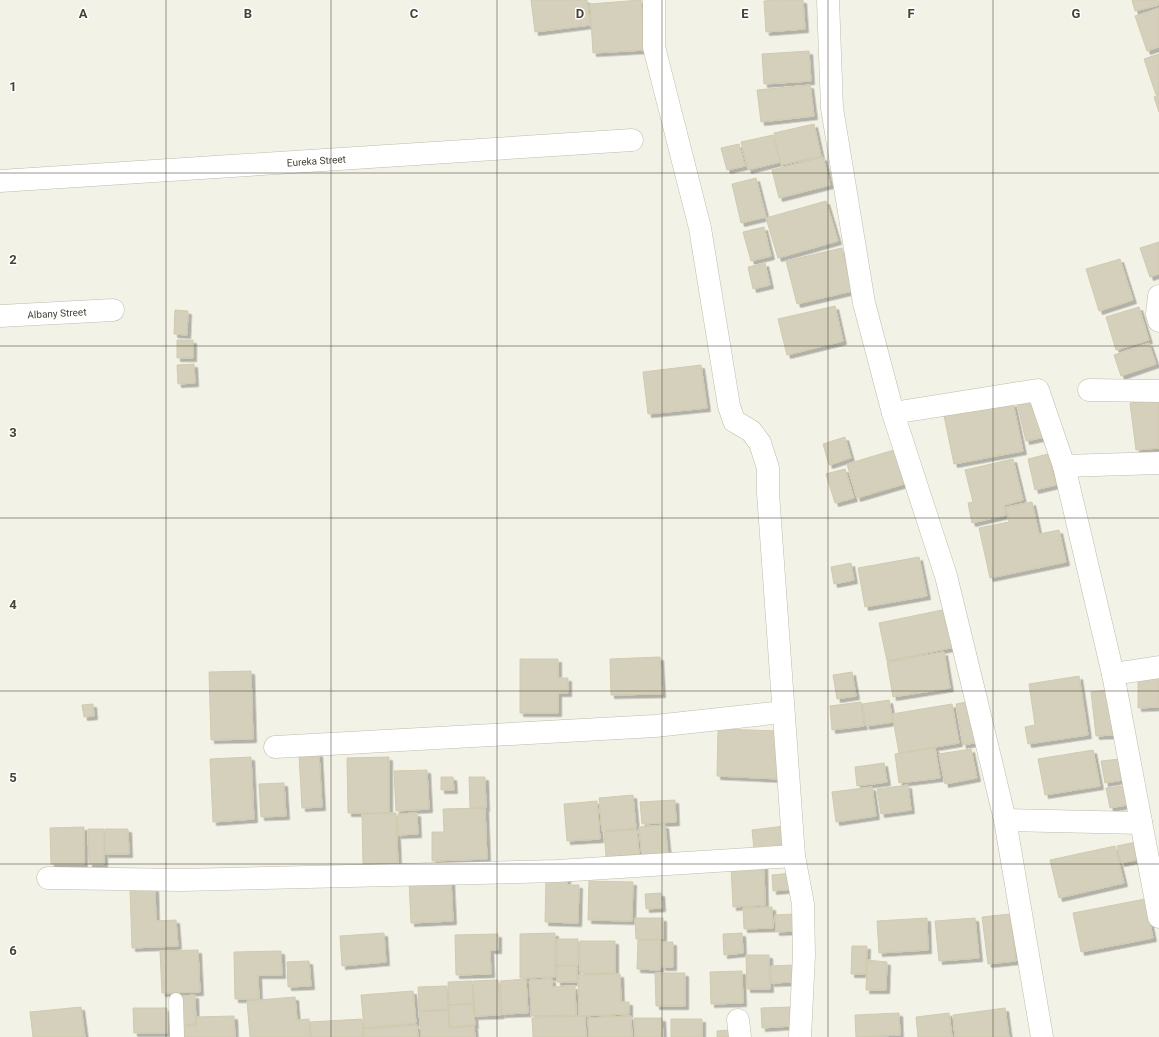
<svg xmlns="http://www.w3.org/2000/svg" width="1159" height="1037" viewBox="0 0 1159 1037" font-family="Roboto,sans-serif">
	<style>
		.building { fill: #d5d0bb; stroke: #d0caae; filter: url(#shadow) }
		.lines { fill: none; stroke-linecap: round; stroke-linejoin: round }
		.service-casing { stroke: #bfbca8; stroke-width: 15 }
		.minor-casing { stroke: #bfbca8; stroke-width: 23 }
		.tertiary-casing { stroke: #bfbca8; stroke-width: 23 }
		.service { stroke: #fff; stroke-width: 14 }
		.minor { stroke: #fff; stroke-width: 22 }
		.tertiary { stroke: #fff; stroke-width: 22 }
		.grid { fill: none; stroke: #464335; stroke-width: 1; stroke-opacity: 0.55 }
		.labels { text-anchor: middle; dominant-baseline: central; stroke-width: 3; stroke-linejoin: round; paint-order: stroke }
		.street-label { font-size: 10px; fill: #464335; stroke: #fff }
		.grid-label { font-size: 13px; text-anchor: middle; font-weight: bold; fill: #464335; stroke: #fff; stroke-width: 3; stroke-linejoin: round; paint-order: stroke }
	</style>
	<defs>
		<filter id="shadow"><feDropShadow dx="3.5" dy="3.5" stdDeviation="0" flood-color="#0004"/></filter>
	</defs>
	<rect width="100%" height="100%" fill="#f3f2e6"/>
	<path class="building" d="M 531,0 L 587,0 L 590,25 L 535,32 Z
		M 641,0 L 645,50 L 593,53 L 590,4 Z
		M 778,0 L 803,0 L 805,29 L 766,32 L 764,1 Z
		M 1132,0 L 1158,0 L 1159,5 L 1135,11 Z
		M 1159,8 L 1159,47 L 1147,51 L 1135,16 Z
		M 809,51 L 811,81 L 764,84 L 762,54 Z
		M 1159,54 L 1159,94 L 1156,95 L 1144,59 Z
		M 810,85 L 814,116 L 761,122 L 757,90 Z
		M 1159,95 L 1159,112 L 1154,97 Z
		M 814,124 L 821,156 L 781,165 L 774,133 Z
		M 773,135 L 780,162 L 748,170 L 741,142 Z
		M 739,144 L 745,166 L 727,170 L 721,148 Z
		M 823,157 L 830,185 L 779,198 L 772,170 Z
		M 756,178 L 766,217 L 741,223 L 732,184 Z
		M 826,201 L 838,241 L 778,258 L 766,218 Z
		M 764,227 L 771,256 L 751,261 L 743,232 Z
		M 1159,242 L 1159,274 L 1150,277 L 1140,248 Z
		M 842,248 L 852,291 L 797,304 L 786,261 Z
		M 1120,259 L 1133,300 L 1099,311 L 1086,269 Z
		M 765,263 L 770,285 L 753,289 L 748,267 Z
		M 835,306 L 843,341 L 787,355 L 778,319 Z
		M 1139,307 L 1149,340 L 1116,350 L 1106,317 Z
		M 175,310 L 188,311 L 187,335 L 174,334 Z
		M 177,340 L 193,340 L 193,358 L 177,358 Z
		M 1149,343 L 1156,364 L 1121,376 L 1114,355 Z
		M 194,364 L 195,383 L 178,384 L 177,365 Z
		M 701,365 L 707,408 L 648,414 L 643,372 Z
		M 1037,399 L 1045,437 L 1026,441 L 1017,403 Z
		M 1159,400 L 1159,448 L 1136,450 L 1130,403 Z
		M 1013,403 L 1023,451 L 954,464 L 944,416 Z
		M 845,437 L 851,458 L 829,465 L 823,444 Z
		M 894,450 L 904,484 L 857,498 L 847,464 Z
		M 1048,454 L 1056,485 L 1035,490 L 1028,459 Z
		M 1013,459 L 1023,500 L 1004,505 L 1006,515 L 972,523 L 968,503 L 973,502 L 965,470 Z
		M 845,469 L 854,498 L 835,503 L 826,474 Z
		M 1032,502 L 1039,534 L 1059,530 L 1066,562 L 990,578 L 979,528 L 1009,522 L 1006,507 Z
		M 919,557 L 927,596 L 865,607 L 858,568 Z
		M 851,563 L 854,580 L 834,584 L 831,567 Z
		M 947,609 L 955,647 L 887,661 L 879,623 Z
		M 944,652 L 950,688 L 893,697 L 887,662 Z
		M 660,657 L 662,694 L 611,695 L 610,659 Z
		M 520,659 L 558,659 L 558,678 L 568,678 L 568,693 L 558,693 L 558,713 L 520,713 Z
		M 251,671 L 253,739 L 211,740 L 209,672 Z
		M 852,672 L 856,696 L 837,699 L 833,675 Z
		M 1138,674 L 1159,674 L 1159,707 L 1138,708 Z
		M 1079,676 L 1088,735 L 1028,744 L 1025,727 L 1035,725 L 1029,684 Z
		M 1108,690 L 1113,735 L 1096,736 L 1091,692 Z
		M 889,700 L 893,722 L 866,726 L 862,704 Z
		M 972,701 L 980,742 L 963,745 L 956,704 Z
		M 861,702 L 864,726 L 832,730 L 830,706 Z
		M 93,704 L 94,716 L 84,717 L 82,705 Z
		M 952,704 L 959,743 L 899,753 L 892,714 Z
		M 718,729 L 780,731 L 779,779 L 717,776 Z
		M 935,748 L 940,778 L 899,783 L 895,754 Z
		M 971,749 L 977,778 L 945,784 L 939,754 Z
		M 1093,750 L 1100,786 L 1045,795 L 1038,759 Z
		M 319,753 L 322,807 L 302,808 L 299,755 Z
		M 251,757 L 254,819 L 213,822 L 210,759 Z
		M 389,757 L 389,813 L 348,813 L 347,758 Z
		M 1120,759 L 1123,780 L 1105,783 L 1101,761 Z
		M 884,763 L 887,782 L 857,786 L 855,767 Z
		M 427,770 L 429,809 L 396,811 L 394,771 Z
		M 441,777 L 453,777 L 454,790 L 441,790 Z
		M 469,777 L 485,777 L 486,808 L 470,808 Z
		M 284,783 L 286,816 L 261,817 L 259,784 Z
		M 908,785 L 911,810 L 881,814 L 877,789 Z
		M 1124,786 L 1127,805 L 1110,808 L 1106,788 Z
		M 872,787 L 876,816 L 836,822 L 832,792 Z
		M 633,795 L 636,828 L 602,831 L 599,798 Z
		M 675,800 L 676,822 L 642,824 L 640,802 Z
		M 597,801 L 600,839 L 567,841 L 564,804 Z
		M 485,808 L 487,859 L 432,861 L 432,832 L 444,832 L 443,809 Z
		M 396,813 L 398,863 L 363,864 L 362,814 Z
		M 417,813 L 418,834 L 398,835 L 398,814 Z
		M 665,825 L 668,855 L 642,857 L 639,827 Z
		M 785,826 L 787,846 L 754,849 L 752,830 Z
		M 84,827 L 84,864 L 51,864 L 50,828 Z
		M 88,829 L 104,829 L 104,864 L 89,864 Z
		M 105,829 L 128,829 L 129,854 L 105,854 Z
		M 637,830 L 639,854 L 606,857 L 604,832 Z
		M 1136,842 L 1140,859 L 1121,863 L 1117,846 Z
		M 1115,846 L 1124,883 L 1059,898 L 1050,860 Z
		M 764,865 L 765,905 L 733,907 L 731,866 Z
		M 793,873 L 794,889 L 773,891 L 772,875 Z
		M 546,877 L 567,878 L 567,885 L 579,885 L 578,923 L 545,922 Z
		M 451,880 L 453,921 L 411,923 L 409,881 Z
		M 589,881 L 633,882 L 632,921 L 588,920 Z
		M 155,888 L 156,921 L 176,920 L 178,946 L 132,948 L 130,889 Z
		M 661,893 L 662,908 L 646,909 L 645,894 Z
		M 1145,899 L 1153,938 L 1081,952 L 1073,913 Z
		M 772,907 L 773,928 L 744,929 L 743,908 Z
		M 795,914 L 796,931 L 776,932 L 775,915 Z
		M 1010,914 L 1016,961 L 988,964 L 982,917 Z
		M 635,918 L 663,918 L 663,939 L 636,939 Z
		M 927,918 L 928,950 L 879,953 L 877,921 Z
		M 975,918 L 979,958 L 939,961 L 935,921 Z
		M 384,933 L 386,962 L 342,966 L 340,936 Z
		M 555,933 L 555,977 L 520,978 L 520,934 Z
		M 742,933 L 743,953 L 724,955 L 723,934 Z
		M 498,934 L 498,950 L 490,950 L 491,974 L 456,975 L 455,935 Z
		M 557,939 L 578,939 L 578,965 L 557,965 Z
		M 638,940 L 660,940 L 660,970 L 637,969 Z
		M 580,941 L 615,941 L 615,973 L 580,973 Z
		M 661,942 L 673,942 L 673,967 L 662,967 Z
		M 852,946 L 867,946 L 866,974 L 851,974 Z
		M 198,950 L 200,992 L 162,993 L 160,951 Z
		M 281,951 L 282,975 L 258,975 L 259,999 L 235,999 L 234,952 Z
		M 746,955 L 769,955 L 770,989 L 747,989 Z
		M 867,960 L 887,962 L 886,990 L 866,990 Z
		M 309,961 L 311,986 L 288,987 L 287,962 Z
		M 794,965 L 795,982 L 771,983 L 771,966 Z
		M 557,966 L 577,966 L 577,982 L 557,982 Z
		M 742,971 L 743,1003 L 711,1004 L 710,972 Z
		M 655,973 L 685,973 L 685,1006 L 656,1006 Z
		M 620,974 L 621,1002 L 629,1002 L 629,1014 L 579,1016 L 578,975 Z
		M 526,979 L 528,1013 L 502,1014 L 500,981 Z
		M 552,979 L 552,987 L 575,986 L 576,1015 L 531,1016 L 530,980 Z
		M 498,980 L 501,1015 L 475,1016 L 473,981 Z
		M 472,981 L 473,1003 L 449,1005 L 448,982 Z
		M 447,986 L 448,1009 L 419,1011 L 418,987 Z
		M 413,991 L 416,1023 L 364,1028 L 361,995 Z
		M 195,995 L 196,1024 L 183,1025 L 182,996 Z
		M 295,997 L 297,1020 L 309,1019 L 310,1037 L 250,1037 L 247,1001 Z
		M 473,1004 L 475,1025 L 450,1027 L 449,1005 Z
		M 81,1007 L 85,1037 L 33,1037 L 30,1012 Z
		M 790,1007 L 791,1026 L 762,1028 L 761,1008 Z
		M 133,1008 L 167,1008 L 167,1033 L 134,1033 Z
		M 1005,1008 L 1009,1037 L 955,1037 L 953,1015 Z
		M 448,1010 L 449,1028 L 474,1026 L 475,1037 L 421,1037 L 419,1012 Z
		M 899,1013 L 900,1035 L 856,1037 L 855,1015 Z
		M 949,1013 L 952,1037 L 918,1037 L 916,1017 Z
		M 234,1016 L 235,1037 L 183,1037 L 183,1026 L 197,1026 L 196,1017 Z
		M 585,1016 L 586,1037 L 533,1037 L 532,1018 Z
		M 631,1016 L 632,1037 L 589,1037 L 588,1018 Z
		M 634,1018 L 662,1018 L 663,1037 L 635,1037 Z
		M 362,1019 L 363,1037 L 311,1037 L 310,1022 Z
		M 671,1019 L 702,1019 L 702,1037 L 671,1037 Z
		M 417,1025 L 418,1037 L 364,1037 L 364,1029 Z
		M 731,1030 L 731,1037 L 717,1037 L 717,1031 Z"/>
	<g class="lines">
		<defs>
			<path id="service" d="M 176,1000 L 177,1037"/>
			<g id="minor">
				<path d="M 654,0 L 654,47 L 700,228 L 729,406 L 734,421 L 751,431 L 760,443 L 768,468 L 768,493 L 794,856 L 803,904 L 804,955 L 800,1037"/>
				<path id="s1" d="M 0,181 L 632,140"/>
				<path d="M 1159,296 L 1157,314 L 1159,321"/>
				<path id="s2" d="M 0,316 L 113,310"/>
				<path d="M 1089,390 L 1159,391"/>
				<path d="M 893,413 L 1038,390 L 1064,466 L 1113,674 L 1159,917"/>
				<path d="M 1064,466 L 1159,463"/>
				<path d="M 1113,674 L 1159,667"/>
				<path d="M 275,747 L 655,726 L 783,712"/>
				<path d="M 1005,820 L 1141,823"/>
				<path d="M 48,878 L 183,880 L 557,871 L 794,856"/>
				<path d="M 738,1020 L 740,1037"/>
			</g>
			<path id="tertiary" d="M 828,0 L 832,108 L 864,303 L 893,413 L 946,576 L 975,695 L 1005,820 L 1042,1037"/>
		</defs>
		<use href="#service" class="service-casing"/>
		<use href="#minor" class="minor-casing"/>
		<use href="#tertiary" class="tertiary-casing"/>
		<use href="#service" class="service"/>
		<use href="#minor" class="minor"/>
		<use href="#tertiary" class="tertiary"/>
	</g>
	<path class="grid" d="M 166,0 L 166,1037M 331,0 L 331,1037M 497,0 L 497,1037M 662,0 L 662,1037M 828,0 L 828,1037M 993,0 L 993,1037M 0,173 L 1159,173M 0,346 L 1159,346M 0,518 L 1159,518M 0,691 L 1159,691M 0,864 L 1159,864"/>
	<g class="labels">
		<g class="street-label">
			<text stroke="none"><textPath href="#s1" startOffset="317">Eureka Street</textPath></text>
			<text stroke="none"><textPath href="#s2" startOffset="57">Albany Street</textPath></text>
		</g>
	</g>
	<g class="grid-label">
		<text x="83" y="18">A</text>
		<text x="248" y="18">B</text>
		<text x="414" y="18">C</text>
		<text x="580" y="18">D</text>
		<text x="745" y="18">E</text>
		<text x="911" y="18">F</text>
		<text x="1076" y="18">G</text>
		<text x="13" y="91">1</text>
		<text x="13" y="264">2</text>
		<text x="13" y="437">3</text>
		<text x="13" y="609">4</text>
		<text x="13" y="782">5</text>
		<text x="13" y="955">6</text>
	</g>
</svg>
